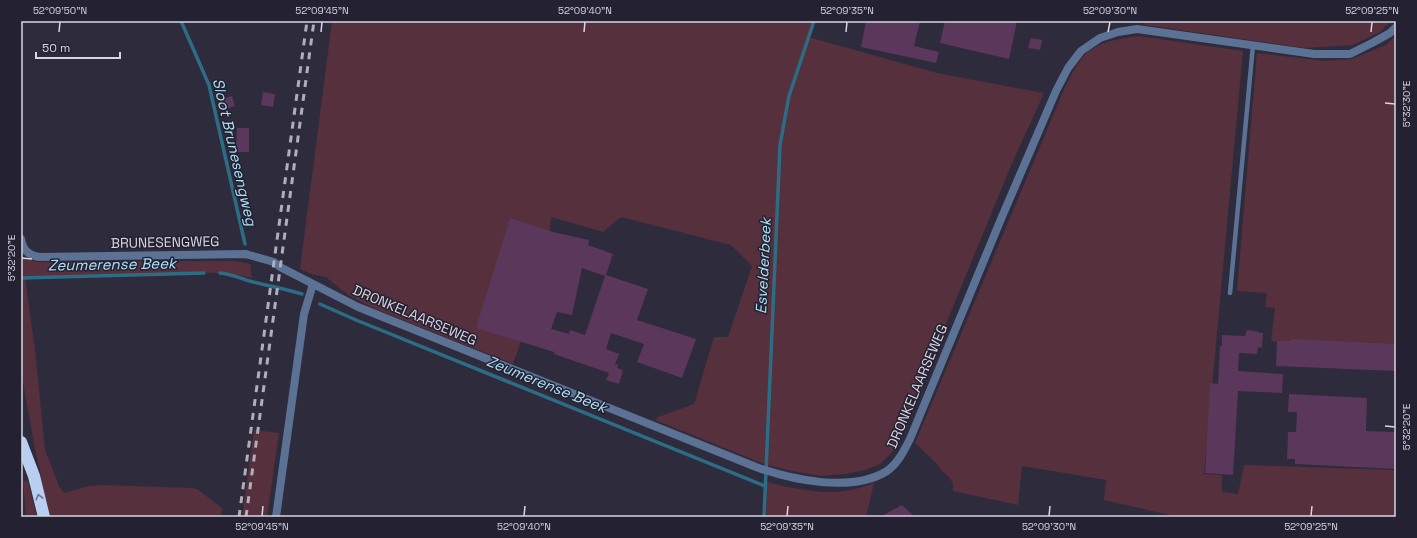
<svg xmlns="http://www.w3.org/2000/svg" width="1417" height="538" viewBox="0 0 1417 538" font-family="'Space Grotesk',sans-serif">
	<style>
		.green { fill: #56303c }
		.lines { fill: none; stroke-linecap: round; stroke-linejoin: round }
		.stream { stroke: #2c6d85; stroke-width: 3.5 }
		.building { fill: #5b375b; fill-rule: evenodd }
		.service { stroke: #5b7295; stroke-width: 4.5 }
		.minor { stroke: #5b7295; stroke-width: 8 }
		.motorway { stroke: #b9cff1; stroke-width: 12 }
		.rail { stroke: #b0aeba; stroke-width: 3; stroke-dasharray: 7 7; stroke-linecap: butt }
		.oneway { stroke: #6e7892 }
		.ticks { fill: none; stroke: #d8d6e1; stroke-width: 1.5 }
		.labels { text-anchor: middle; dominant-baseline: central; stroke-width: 3; stroke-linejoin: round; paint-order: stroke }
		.street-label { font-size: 14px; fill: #d8d6e1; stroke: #242132 }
		.water-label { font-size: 15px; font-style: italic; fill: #abe1f7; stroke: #242132 }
		.neatline { fill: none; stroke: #d8d6e1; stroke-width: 1.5 }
		.ticks-label { font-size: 10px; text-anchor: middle; fill: #d8d6e1 }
	</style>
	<rect width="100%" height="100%" fill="#2e2b3c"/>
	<path class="green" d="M 332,21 L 813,21 L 808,37 L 937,73 L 1044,93 L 1010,168 L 907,419 L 892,452 L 880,464 L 865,470 L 846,474 L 821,476 L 791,471 L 764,464 L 655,420 L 658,417 L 694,404 L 714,337 L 728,337 L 752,266 L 731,245 L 621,217 L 603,232 L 551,217 L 547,265 L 513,364 L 373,308 L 348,295 L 326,277 L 311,274 L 300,269 Z
		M 1144,21 L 1391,21 L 1380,32 L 1353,45 L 1305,48 L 1145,25 Z
		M 1396,35 L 1396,348 L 1271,341 L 1275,308 L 1265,307 L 1267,293 L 1237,291 L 1257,53 L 1325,61 L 1351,59 L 1386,45 Z
		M 1139,36 L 1243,51 L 1204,474 L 1222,475 L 1222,492 L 1238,494 L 1244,465 L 1396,470 L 1396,517 L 1178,517 L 1104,500 L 1106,480 L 1022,466 L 1018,505 L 953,491 L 953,484 L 949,477 L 941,470 L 937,464 L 915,443 L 1066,85 C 1071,77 1075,66 1082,58 C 1096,41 1119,39 1139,36 Z
		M 21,252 L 23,257 L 37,262 L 235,261 L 250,264 L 252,278 L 233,274 L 198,272 L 25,277 L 35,350 L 45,450 L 59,486 L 64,493 L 89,486 L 102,485 L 191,488 L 197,489 L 222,508 L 221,517 L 51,517 L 50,516 L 43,496 L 40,471 L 35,450 L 23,382 L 21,367 Z
		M 254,430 L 279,433 L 267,517 L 242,517 Z
		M 23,481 L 28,481 L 37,517 L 26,517 Z
		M 767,482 C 795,489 827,496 856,489 C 862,487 868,485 874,483 L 866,517 L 766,517 Z"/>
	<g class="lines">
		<path class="stream" d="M 181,21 L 209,85 L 245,244
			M 220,273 C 232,274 242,279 253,282 C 270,286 286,289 302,294
			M 21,278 L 204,273
			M 320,304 L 356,320 L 765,486
			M 764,517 L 780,145 L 789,96 L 814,21"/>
	</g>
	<path class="building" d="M 866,21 L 920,21 L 914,46 L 939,52 L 936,63 L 861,47 Z
		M 945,21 L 1017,21 L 1009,59 L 940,43 Z
		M 1031,38 L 1042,40 L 1040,50 L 1028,48 Z
		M 263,92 L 275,94 L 273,107 L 261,105 Z
		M 232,96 L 235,106 L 222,110 L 219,100 Z
		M 237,128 L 249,128 L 249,152 L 236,152 Z
		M 510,218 L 553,232 L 589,240 L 588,245 L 613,254 L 606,275 L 648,289 L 637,320 L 696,339 L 682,378 L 637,362 L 644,344 L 611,333 L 606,349 L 619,354 L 615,364 L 618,365 L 617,368 L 623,370 L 619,384 L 606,380 L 609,373 L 554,354 L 554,352 L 476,328 ZM 582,268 L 605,276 L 585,335 L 570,330 L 569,334 L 551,329 L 557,312 L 572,315 Z
		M 1247,330 L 1260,332 L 1260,333 L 1263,333 L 1262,348 L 1258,347 L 1257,354 L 1239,353 L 1238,371 L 1283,374 L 1282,393 L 1238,391 L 1233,475 L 1205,473 L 1210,383 L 1218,384 L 1220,346 L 1222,346 L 1222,335 L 1245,336 Z
		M 1291,339 L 1396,344 L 1396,371 L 1276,366 L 1277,341 L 1291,341 Z
		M 1289,394 L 1367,398 L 1366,431 L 1396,432 L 1396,469 L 1295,464 L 1295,459 L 1287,459 L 1288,432 L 1296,432 L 1297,412 L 1288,412 Z
		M 902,505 L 915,517 L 880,517 Z"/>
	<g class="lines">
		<path class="service" d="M 1230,293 L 1253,45"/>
		<path class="minor" d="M 21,239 C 23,250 28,255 39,257 L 246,254 L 249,255 L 274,262 L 280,267 L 358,307 L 756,467 C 792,480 852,493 887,471 C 898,463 904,451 910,439 L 1001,219 L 1056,91 L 1068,68 L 1081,51 L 1100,38 L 1118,32 L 1137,29 L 1314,54 L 1350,54 L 1372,43 L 1390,33 L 1396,27
			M 276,517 L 304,314 L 313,284"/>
		<path class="motorway" d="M 21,442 L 34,476 L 44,517"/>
		<path class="rail" d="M 239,517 L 307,21
			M 246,517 L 314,21"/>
	</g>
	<defs><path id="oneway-chevron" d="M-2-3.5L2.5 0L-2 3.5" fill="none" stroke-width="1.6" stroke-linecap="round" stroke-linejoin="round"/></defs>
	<use class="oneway" href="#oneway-chevron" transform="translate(39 497) rotate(-104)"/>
	<path class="ticks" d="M 59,32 L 60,22M 321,32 L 322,22M 584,32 L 585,22M 846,32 L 847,22M 1108,32 L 1110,22M 1371,32 L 1372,22M 1385,103 L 1395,104M 22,258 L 32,259M 1385,426 L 1395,427M 262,516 L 263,506M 524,516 L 525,506M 787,516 L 788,506M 1049,516 L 1050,506M 1311,516 L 1312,506"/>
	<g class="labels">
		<g class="street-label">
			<text transform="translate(165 242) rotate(-1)">BRUNESENGWEG</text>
			<text transform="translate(415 315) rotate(23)">DRONKELAARSEWEG</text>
			<text transform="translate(917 386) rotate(-67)">DRONKELAARSEWEG</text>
		</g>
		<g class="water-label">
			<text transform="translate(235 152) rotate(77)">Sloot Brunesengweg</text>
			<text transform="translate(112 264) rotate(-1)">Zeumerense Beek</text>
			<text transform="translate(763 266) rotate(-87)">Esvelderbeek</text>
			<text transform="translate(547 384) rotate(22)">Zeumerense Beek</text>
		</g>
	</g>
	<rect width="1417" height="538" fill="none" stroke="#242132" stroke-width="44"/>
	<path d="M36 52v6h84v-6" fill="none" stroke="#d8d6e1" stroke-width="2"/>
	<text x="42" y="52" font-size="12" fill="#d8d6e1" stroke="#242132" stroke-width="3" paint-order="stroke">50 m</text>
	<rect x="22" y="22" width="1373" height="494" class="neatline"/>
	<g class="ticks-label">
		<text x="60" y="14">52°09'50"N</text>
		<text x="322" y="14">52°09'45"N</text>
		<text x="585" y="14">52°09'40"N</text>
		<text x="847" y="14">52°09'35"N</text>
		<text x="1110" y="14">52°09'30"N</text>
		<text x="1372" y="14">52°09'25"N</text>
		<text transform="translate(1406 104) rotate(-90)" y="4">5°32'30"E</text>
		<text transform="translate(11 258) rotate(-90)" y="4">5°32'20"E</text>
		<text transform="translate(1406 427) rotate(-90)" y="4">5°32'20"E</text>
		<text x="262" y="530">52°09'45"N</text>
		<text x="524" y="530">52°09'40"N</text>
		<text x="787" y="530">52°09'35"N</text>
		<text x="1049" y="530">52°09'30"N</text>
		<text x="1311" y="530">52°09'25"N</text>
	</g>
</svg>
